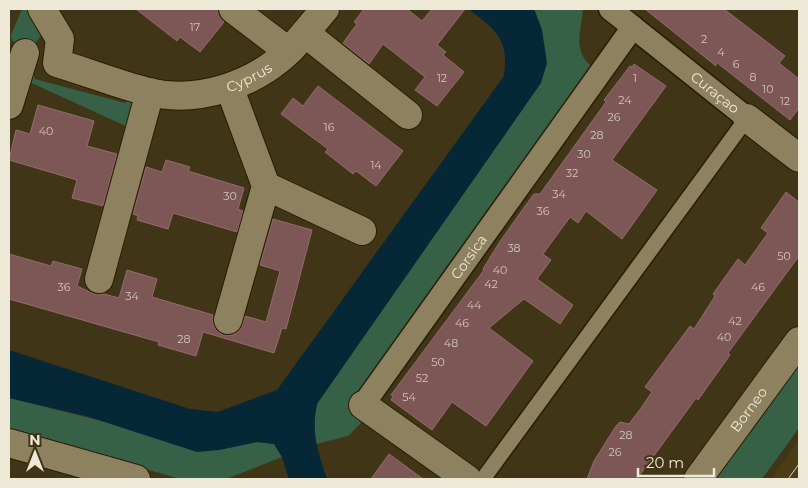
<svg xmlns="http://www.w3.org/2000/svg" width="808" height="488" viewBox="0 0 808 488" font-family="Montserrat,sans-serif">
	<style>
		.built { fill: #4a3c15 }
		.green { fill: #376146 }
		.water { fill: #062736 }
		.building { fill: #7c5756; stroke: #936c6b }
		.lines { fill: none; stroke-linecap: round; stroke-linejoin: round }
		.service-casing { stroke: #271d00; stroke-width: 18 }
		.pedestrian-casing { stroke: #271d00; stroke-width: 25 }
		.minor-casing { stroke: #271d00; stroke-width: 30 }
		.service { stroke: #8d8160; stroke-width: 15 }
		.pedestrian { stroke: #8d8160; stroke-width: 22 }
		.minor { stroke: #8d8160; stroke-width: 28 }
		.tram { stroke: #dcd5c2; stroke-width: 1 }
		.labels { text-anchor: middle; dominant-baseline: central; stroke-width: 4; stroke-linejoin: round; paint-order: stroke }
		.number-label { font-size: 11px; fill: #d2c4b6 }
		.street-label { font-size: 14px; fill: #eee8d6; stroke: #413517 }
	</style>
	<rect width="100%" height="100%" fill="#413517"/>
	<path class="built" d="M 799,439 L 799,479 L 771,479 Z"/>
	<path class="green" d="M 22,9 L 30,9 L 43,28 L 41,36 L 32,47 L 12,41 L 11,35 Z
		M 534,9 L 583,9 C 581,31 572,53 593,67 L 354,411 L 361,423 L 348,436 L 316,444 L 313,426 L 317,404 L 542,30 Z
		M 33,71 L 35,79 L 125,103 L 128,99 L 133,98 L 130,128 L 25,80 Z
		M 799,358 L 799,428 L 762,479 L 711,479 Z
		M 9,398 L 219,450 L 257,442 L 274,444 L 282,457 L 226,479 L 181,479 L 9,431 Z"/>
	<path class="water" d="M 468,9 L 534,9 L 542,30 L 547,63 L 541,83 L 317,404 C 311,434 318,451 327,479 L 289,479 L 282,457 L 274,444 L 257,442 L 219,450 L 197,452 L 86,416 L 9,398 L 9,350 L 190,409 L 218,412 L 277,390 L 504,76 C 509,38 496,30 468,9 Z"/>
	<path class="building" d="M 136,9 L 216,9 L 224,22 L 200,52 L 180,37 L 177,41 Z
		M 364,9 L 407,9 L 422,21 L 432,9 L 465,9 L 437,45 L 446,52 L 443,55 L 464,72 L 437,106 L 415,90 L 425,77 L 383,44 L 369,64 L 343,43 L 357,24 L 354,22 Z
		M 645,9 L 724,9 L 785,56 L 779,63 L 799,79 L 799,108 L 790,120 L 716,62 L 716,66 Z
		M 634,64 L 666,86 L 612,160 L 657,190 L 622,239 L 586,211 L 578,223 L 570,217 L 543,254 L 551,260 L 537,279 L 573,305 L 560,324 L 524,299 L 489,328 L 533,361 L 486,426 L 452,402 L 432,430 L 391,400 L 393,396 L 391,395 L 484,270 L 483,269 L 499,243 L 523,209 L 534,194 L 540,194 L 606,102 L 604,100 L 630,66 L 632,67 Z
		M 318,86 L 403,151 L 376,186 L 356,171 L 353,174 L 325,152 L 328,149 L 281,114 L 293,98 L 303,106 Z
		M 38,105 L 94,121 L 87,146 L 117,154 L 103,206 L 72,198 L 77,180 L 9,160 L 16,130 L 30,134 Z
		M 166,160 L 190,167 L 188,171 L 244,188 L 238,209 L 243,211 L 237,232 L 173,213 L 168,229 L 137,220 L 138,216 L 133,214 L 146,167 L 162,172 Z
		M 786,192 L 799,202 L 799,256 L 728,353 L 730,355 L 698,400 L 696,398 L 637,479 L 587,479 L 594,461 L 616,426 L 620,422 L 629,424 L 641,408 L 652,392 L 645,387 L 690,326 L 694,329 L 715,296 L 713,294 L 738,259 L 745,265 L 768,233 L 761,228 Z
		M 273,219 L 312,230 L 286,329 L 282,328 L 274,353 L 203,332 L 196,356 L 158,345 L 159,342 L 9,299 L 9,254 L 51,266 L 53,261 L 82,269 L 77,286 L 94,294 L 104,294 L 119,298 L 127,270 L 157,279 L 152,297 L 213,315 L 213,323 L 216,330 L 223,335 L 232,335 L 239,331 L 245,316 L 266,322 L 280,271 L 260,265 Z
		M 389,454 L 423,479 L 371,479 Z"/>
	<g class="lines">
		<defs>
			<path id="service" d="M 483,479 L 747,118"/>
			<g id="pedestrian">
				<path id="s1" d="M 633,27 L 747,118"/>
				<path id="s2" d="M 363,405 L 633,27 L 610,9"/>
			</g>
			<g id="minor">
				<path id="s3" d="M 42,9 L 60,39 L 57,63 C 87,72 117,84 148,92 C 198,104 254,85 290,50 C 302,37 313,23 325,9"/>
				<path d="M 233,9 L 288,51"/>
				<path d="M 305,33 L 408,115"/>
				<path d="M 9,105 L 25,53"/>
				<path d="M 747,118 L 799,158"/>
				<path d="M 266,186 L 362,231"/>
				<path d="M 99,279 L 150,92"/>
				<path d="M 228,320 L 266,186 L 230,89"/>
				<path d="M 363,405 L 467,479"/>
				<path d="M 9,443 L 136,479"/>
				<path id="s4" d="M 698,479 L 799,341"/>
			</g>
		</defs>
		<use href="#service" class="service-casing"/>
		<use href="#pedestrian" class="pedestrian-casing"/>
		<use href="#minor" class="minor-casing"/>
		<use href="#service" class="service"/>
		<use href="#pedestrian" class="pedestrian"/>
		<use href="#minor" class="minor"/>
		<path class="tram" d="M 788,479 L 799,464"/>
	</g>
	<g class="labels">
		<g class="number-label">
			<text x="195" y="27">17</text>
			<text x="704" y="39">2</text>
			<text x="721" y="52">4</text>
			<text x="736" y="64">6</text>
			<text x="753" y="77">8</text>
			<text x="442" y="78">12</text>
			<text x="635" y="78">1</text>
			<text x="768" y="89">10</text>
			<text x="625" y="100">24</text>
			<text x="785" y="101">12</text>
			<text x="614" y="117">26</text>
			<text x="329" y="127">16</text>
			<text x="46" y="131">40</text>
			<text x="597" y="135">28</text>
			<text x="584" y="154">30</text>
			<text x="376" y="165">14</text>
			<text x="572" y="173">32</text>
			<text x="559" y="194">34</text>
			<text x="230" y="196">30</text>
			<text x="543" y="211">36</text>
			<text x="514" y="248">38</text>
			<text x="784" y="256">50</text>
			<text x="500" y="270">40</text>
			<text x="491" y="284">42</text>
			<text x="64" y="287">36</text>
			<text x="758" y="287">46</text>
			<text x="132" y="296">34</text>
			<text x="474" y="305">44</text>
			<text x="735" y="321">42</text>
			<text x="462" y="323">46</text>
			<text x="724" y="337">40</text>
			<text x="184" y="339">28</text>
			<text x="451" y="343">48</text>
			<text x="438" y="362">50</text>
			<text x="422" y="378">52</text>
			<text x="409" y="397">54</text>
			<text x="626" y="435">28</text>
			<text x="615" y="452">26</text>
		</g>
		<g class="street-label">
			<text stroke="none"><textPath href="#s3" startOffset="259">Cyprus</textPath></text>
			<text stroke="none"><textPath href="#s1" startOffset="105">Curaçao</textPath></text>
			<text stroke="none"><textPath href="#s2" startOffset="182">Corsica</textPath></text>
			<text stroke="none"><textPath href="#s4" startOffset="86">Borneo</textPath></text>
		</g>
	</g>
	<rect width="808" height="488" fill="none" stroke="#eee8d6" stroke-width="20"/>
	<g transform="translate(35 453)" stroke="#413517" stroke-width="4" paint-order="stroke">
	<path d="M0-4L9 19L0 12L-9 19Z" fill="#eee8d6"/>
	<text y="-8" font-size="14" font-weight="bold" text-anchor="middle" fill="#eee8d6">N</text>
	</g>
	<path d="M638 468v8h76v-8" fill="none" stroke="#eee8d6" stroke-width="2.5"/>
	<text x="646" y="468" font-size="15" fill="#eee8d6" stroke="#413517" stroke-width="4" paint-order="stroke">20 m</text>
</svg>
